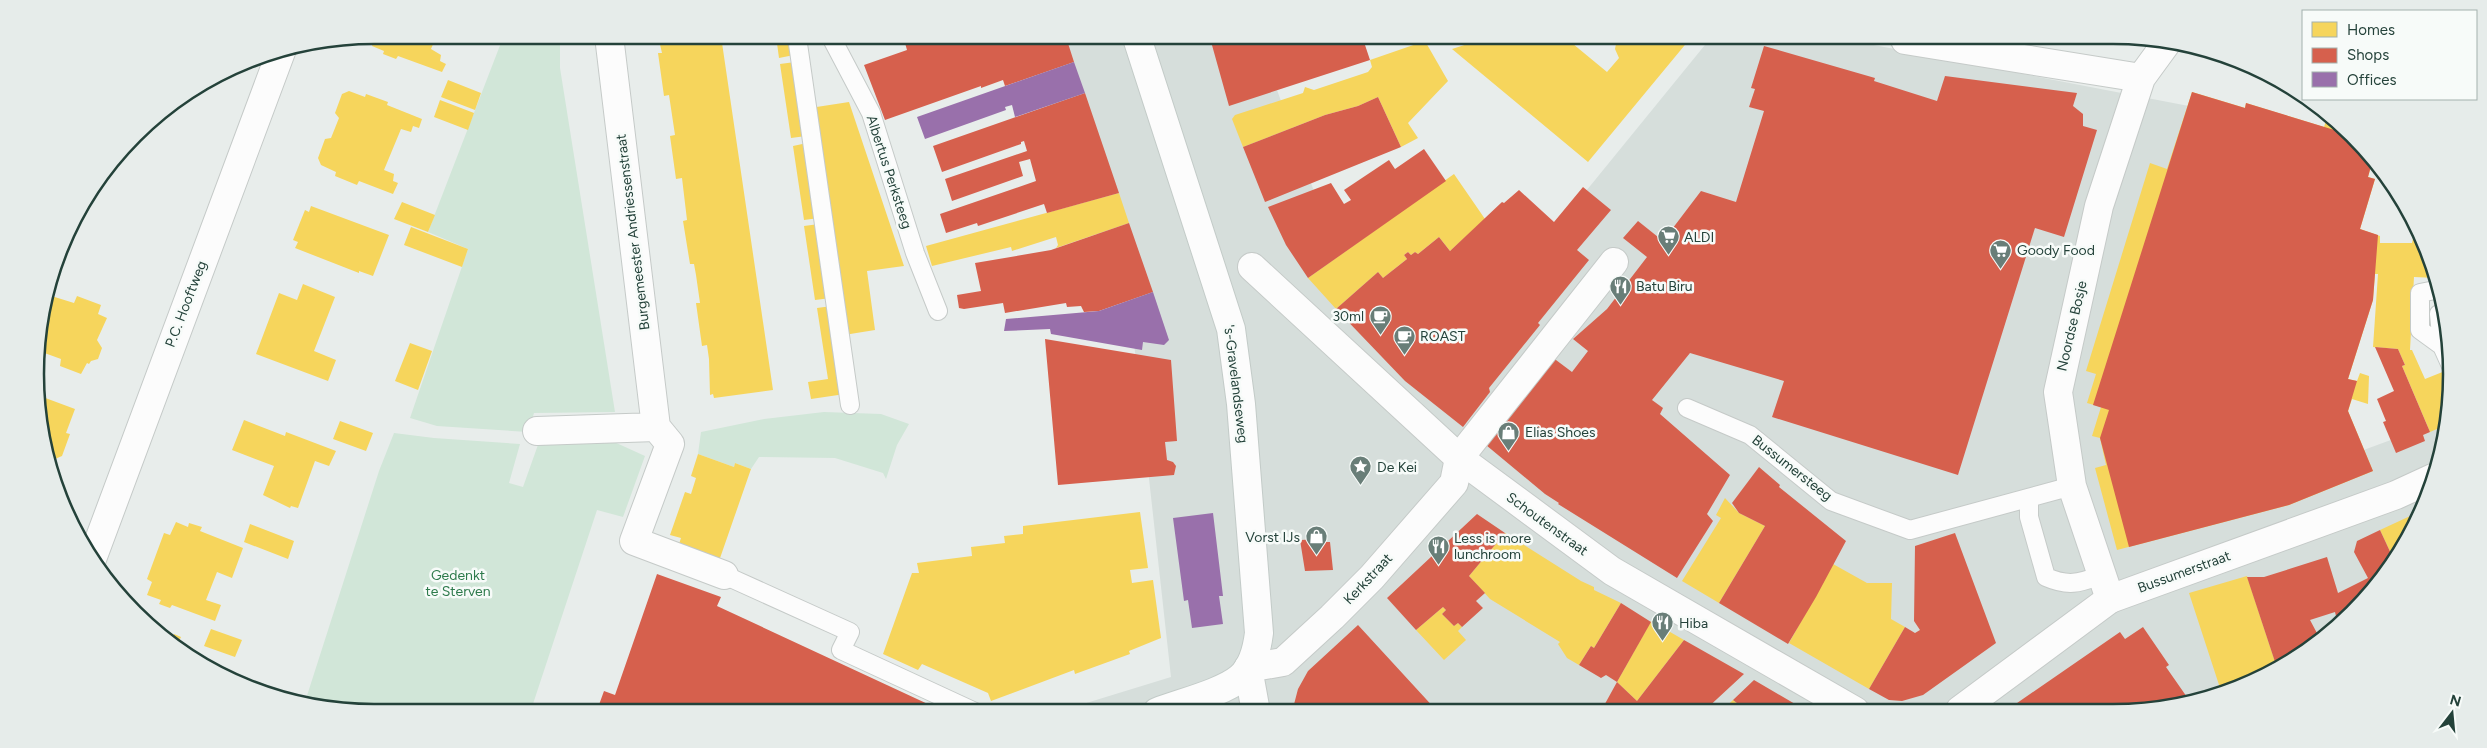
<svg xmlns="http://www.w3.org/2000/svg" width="2487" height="748" viewBox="0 0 2487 748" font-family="Figtree,sans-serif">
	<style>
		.built { fill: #d6dedb }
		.green { fill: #d1e6d8 }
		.homes { fill: #f6d55c }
		.shops { fill: #d6604d }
		.offices { fill: #9970ab }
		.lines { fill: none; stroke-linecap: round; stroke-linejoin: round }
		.service-casing { stroke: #c5cac8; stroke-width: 20 }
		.pedestrian-casing { stroke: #c5cac8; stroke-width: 30 }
		.minor-casing { stroke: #c5cac8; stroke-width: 30 }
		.secondary-casing { stroke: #c3cbc8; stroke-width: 30 }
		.service { stroke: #fcfcfc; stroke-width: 18 }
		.pedestrian { stroke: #fcfcfc; stroke-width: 28 }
		.minor { stroke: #fcfcfc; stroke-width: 28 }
		.secondary { stroke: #fcfcfc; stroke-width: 28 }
		.labels { text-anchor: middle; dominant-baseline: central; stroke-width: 5; stroke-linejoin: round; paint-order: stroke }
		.street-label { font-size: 14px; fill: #24423a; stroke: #f7fbf9 }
		.poi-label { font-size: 14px; fill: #24423a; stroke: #f7fbf9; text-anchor: start }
		.park-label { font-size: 14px; fill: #2d7a4b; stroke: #f7fbf9 }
		.rim { fill: none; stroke: #24423a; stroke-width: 2.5 }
	</style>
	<rect width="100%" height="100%" fill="#e8edeb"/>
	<path class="built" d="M 1021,37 L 1258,38 L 1319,205 L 1468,336 L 1709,40 L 1848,40 L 2225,113 L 2137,533 L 2448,419 L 2446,440 L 2417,524 L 2353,614 L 2263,678 L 2157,710 L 1057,712 L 1171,677 L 1132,325 Z"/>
	<path class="green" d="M 504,35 L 560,36 L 560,68 L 615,412 L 534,413 L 528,432 L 437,426 L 410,418 L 468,249 L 428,232 Z
		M 824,412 L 881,414 L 909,424 L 897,445 L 886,479 L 883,473 L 835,458 L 759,457 L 751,469 L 735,463 L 734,467 L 698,454 L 701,432 L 764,419 Z
		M 394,433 L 434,438 L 520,444 L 509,483 L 523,487 L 539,442 L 612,441 L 645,456 L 623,517 L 597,510 L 530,713 L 374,713 L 304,705 L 379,471 Z"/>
	<path class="homes" d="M 376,35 L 437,35 L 431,49 L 441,55 L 440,61 L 446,64 L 442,72 L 398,56 L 396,59 L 383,54 L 384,51 L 372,46 Z
		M 658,36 L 721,36 L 773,390 L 714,398 L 713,394 L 710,395 L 709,359 L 707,345 L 702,346 L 696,303 L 700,303 L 696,275 L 694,264 L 690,264 L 683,221 L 687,220 L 682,178 L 676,179 L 670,136 L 675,135 L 669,95 L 664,96 L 658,53 L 662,53 Z
		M 776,36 L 791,36 L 794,55 L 779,58 Z
		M 841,37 L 870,37 L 848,45 Z
		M 1483,39 L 1567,39 L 1607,72 L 1619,58 L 1615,49 L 1617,39 L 1689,40 L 1588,162 L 1452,49 Z
		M 1425,41 L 1448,81 L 1408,123 L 1418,138 L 1401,147 L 1378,97 L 1358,106 L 1325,115 L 1243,147 L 1232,119 L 1235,115 L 1303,93 L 1305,87 L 1314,90 L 1368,72 L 1372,67 L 1370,60 Z
		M 795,62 L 806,136 L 791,138 L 780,64 Z
		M 448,80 L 481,93 L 475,110 L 441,97 Z
		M 349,91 L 365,97 L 366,94 L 388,102 L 387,105 L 422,119 L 419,128 L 413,126 L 411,132 L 401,129 L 384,170 L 394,174 L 393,181 L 398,183 L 393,194 L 359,181 L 357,185 L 335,176 L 336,172 L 321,165 L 318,158 L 325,139 L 331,138 L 339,118 L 335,113 L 342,94 Z
		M 2192,92 L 2245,108 L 2246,103 L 2324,127 L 2328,114 L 2341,125 L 2339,132 L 2355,137 L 2373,159 L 2368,177 L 2375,179 L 2360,229 L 2380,236 L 2380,243 L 2412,243 L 2416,225 L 2426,244 L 2436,278 L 2414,277 L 2410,350 L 2412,350 L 2425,379 L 2445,371 L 2451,386 L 2446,432 L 2439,435 L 2437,429 L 2430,432 L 2402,366 L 2405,365 L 2398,349 L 2373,347 L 2378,274 L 2375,274 L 2373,300 L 2348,379 L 2357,381 L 2360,373 L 2369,376 L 2368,404 L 2352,399 L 2348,411 L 2373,471 L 2289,505 L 2117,550 L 2095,468 L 2106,465 L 2100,438 L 2092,436 L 2101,407 L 2087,403 L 2096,374 L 2086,371 L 2150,163 L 2167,169 Z
		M 440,100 L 474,113 L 468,130 L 434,117 Z
		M 849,102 L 904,266 L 867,271 L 875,330 L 844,335 L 810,108 Z
		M 807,143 L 819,218 L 804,220 L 793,146 Z
		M 1454,174 L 1485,219 L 1450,251 L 1439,237 L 1418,254 L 1415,252 L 1411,255 L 1408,252 L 1404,255 L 1407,259 L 1383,278 L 1378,272 L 1336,309 L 1308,278 Z
		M 1119,193 L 1129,223 L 1056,248 L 1058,245 L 1056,237 L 1012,251 L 1011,247 L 932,266 L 926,246 Z
		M 402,202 L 435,215 L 428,232 L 394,219 Z
		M 311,206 L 389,235 L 373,276 L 359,271 L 359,273 L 295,248 L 298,242 L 293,240 L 305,210 L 309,212 Z
		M 819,224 L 831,298 L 815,300 L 804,226 Z
		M 411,227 L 468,249 L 462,267 L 404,245 Z
		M 303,284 L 335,297 L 314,351 L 336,360 L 328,381 L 256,354 L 279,293 L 297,300 Z
		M 45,294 L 74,303 L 77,296 L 101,305 L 98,314 L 107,318 L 97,340 L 102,348 L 98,359 L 91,361 L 89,364 L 87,363 L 81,374 L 60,366 L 61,359 L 39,351 L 47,329 L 40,327 Z
		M 832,306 L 845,394 L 811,399 L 808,382 L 828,379 L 817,308 Z
		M 410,343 L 432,351 L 418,390 L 395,381 Z
		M 40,396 L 75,409 L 66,433 L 70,434 L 62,456 L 55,459 L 52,457 L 48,467 Z
		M 244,420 L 285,436 L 286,432 L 336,451 L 329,466 L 315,461 L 298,508 L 291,506 L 290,508 L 263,495 L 274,466 L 232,450 Z
		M 340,421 L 373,433 L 366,451 L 333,439 Z
		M 698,454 L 734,467 L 735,463 L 751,469 L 719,561 L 678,547 L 681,538 L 670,535 L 685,492 L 691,494 L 696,478 L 691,476 Z
		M 1725,498 L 1739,513 L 1765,526 L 1719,603 L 1682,581 L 1721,518 L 1716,515 Z
		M 2421,511 L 2417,524 L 2393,558 L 2380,530 Z
		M 1140,512 L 1148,568 L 1130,570 L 1132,583 L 1153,580 L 1161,638 L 1129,651 L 1130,654 L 1075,674 L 1074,670 L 991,701 L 988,693 L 922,664 L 918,670 L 883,654 L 912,573 L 919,573 L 917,563 L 972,556 L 971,547 L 1005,543 L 1004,536 L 1023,534 L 1023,526 Z
		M 176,522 L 188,527 L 189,523 L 202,527 L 200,531 L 243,548 L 232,578 L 217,572 L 206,600 L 221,605 L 215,621 L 172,605 L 170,608 L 159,604 L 161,600 L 147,595 L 152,582 L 147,579 L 164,533 L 170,535 Z
		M 250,524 L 294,541 L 288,559 L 244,542 Z
		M 1505,533 L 1581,581 L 1594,587 L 1594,590 L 1621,603 L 1594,648 L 1591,646 L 1579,665 L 1567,658 L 1558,644 L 1560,642 L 1490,599 L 1469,576 Z
		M 1833,564 L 1867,583 L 1892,583 L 1891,619 L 1905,627 L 1869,689 L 1789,643 Z
		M 2247,576 L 2277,668 L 2263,678 L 2221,691 L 2189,593 Z
		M 1443,607 L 1446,610 L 1442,614 L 1454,626 L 1458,623 L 1462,627 L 1458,631 L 1466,640 L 1444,660 L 1416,630 Z
		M 1651,621 L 1684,640 L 1637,701 L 1617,682 Z
		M 211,629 L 242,640 L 235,657 L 204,646 Z
		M 174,634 L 181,637 L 176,647 L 170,643 Z
		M 1733,700 L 1747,711 L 1721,711 Z"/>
	<path class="shops" d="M 922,37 L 1066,37 L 1074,62 L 1005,86 L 1003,80 L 981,88 L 981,86 L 885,120 L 864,65 L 907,50 L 905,43 Z
		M 1210,38 L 1363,39 L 1370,60 L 1229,106 Z
		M 1764,46 L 1875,78 L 1874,81 L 1937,101 L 1945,76 L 2077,93 L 2073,106 L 2083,114 L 2083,126 L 2097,130 L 2064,237 L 2035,228 L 2034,231 L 1958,475 L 1772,417 L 1784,381 L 1690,353 L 1652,400 L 1663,408 L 1660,414 L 1730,475 L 1707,514 L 1713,521 L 1677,578 L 1558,504 L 1559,503 L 1545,494 L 1486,445 L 1552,357 L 1572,372 L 1588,351 L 1573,339 L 1607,309 L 1647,257 L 1623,238 L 1638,221 L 1663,241 L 1701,191 L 1736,202 L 1764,111 L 1749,107 L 1755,89 L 1751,88 Z
		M 2192,92 L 2245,108 L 2246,103 L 2354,136 L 2373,159 L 2368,177 L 2375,179 L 2360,229 L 2378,235 L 2373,300 L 2348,379 L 2357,381 L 2348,411 L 2373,471 L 2289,505 L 2129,547 L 2100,438 L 2109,410 L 2093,405 Z
		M 1085,93 L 1119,193 L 1047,213 L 1044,204 L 978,226 L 977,223 L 946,233 L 940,214 L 1036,181 L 1030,159 L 1019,162 L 1023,176 L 952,201 L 945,179 L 1027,151 L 1024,141 L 1021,142 L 1021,144 L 942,172 L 933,146 Z
		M 1378,97 L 1401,147 L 1265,202 L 1243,147 L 1325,115 L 1358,106 Z
		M 1424,149 L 1446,181 L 1308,278 L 1286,245 L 1268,207 L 1331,183 L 1344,204 L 1351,200 L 1344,190 L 1389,160 L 1395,169 Z
		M 1583,187 L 1611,210 L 1577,250 L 1589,260 L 1538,323 L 1540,325 L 1489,388 L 1490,392 L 1463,427 L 1405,381 L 1336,309 L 1378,272 L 1383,278 L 1407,259 L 1404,255 L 1408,252 L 1411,255 L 1415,252 L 1418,254 L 1439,237 L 1450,251 L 1502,202 L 1504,203 L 1519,190 L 1554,222 Z
		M 1129,223 L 1153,292 L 1099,311 L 1084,312 L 1081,306 L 1067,307 L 1066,303 L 1005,313 L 1003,303 L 964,309 L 959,308 L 957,295 L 981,291 L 975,263 L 1051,250 Z
		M 1045,339 L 1171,360 L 1177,441 L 1165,442 L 1167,460 L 1173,462 L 1176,466 L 1174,475 L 1058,485 Z
		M 2375,347 L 2398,349 L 2405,365 L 2402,366 L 2430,432 L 2423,435 L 2425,441 L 2396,453 L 2383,422 L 2386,421 L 2377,399 L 2394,391 Z
		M 1759,467 L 1780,485 L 1779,487 L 1846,541 L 1816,597 L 1788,644 L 1719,603 L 1765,526 L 1739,513 L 1732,503 Z
		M 1477,514 L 1505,533 L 1469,576 L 1485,593 L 1476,601 L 1483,608 L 1462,627 L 1458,623 L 1454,626 L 1442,614 L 1446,610 L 1443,607 L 1416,630 L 1387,598 Z
		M 2380,530 L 2393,558 L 2353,614 L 2333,628 L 2332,623 L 2337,620 L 2335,612 L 2310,620 L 2318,635 L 2325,634 L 2277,668 L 2247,577 L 2264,577 L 2327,557 L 2338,593 L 2368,578 L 2354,552 L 2357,541 Z
		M 1955,533 L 1996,643 L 1923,695 L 1902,701 L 1889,700 L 1869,689 L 1905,627 L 1915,633 L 1920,630 L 1914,621 L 1915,546 Z
		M 1322,539 L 1322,542 L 1330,542 L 1333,570 L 1305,571 L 1300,540 Z
		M 657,574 L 721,597 L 717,606 L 945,712 L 596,713 L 604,691 L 615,695 Z
		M 1621,603 L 1651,622 L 1617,682 L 1606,675 L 1601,678 L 1579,665 L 1591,646 L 1594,648 Z
		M 1358,625 L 1437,711 L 1292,712 L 1298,689 L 1308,671 Z
		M 2143,627 L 2169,665 L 2166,667 L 2189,700 L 2157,710 L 2007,710 L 2120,632 L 2125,639 Z
		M 1684,640 L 1744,674 L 1704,711 L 1601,711 L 1617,682 L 1637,701 Z
		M 1754,680 L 1807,711 L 1747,711 L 1733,700 Z"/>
	<path class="offices" d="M 1074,62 L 1085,93 L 1015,117 L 1012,105 L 1005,107 L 1006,110 L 925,139 L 917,117 Z
		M 1153,292 L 1169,340 L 1164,345 L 1143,342 L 1142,350 L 1051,334 L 1050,329 L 1004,331 L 1006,319 L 1099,311 Z
		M 1213,513 L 1223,596 L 1219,596 L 1223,624 L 1192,628 L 1188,600 L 1184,601 L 1173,518 Z"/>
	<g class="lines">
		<defs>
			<path id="service" d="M 797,37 L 850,405
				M 831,37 L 871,113 L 915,253 L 938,311
				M 2440,289 L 2420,293 L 2420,330 L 2442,346
				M 2446,311 L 2439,314 L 2442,346 L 2451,366
				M 1687,408 L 1750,435 L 1831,501 L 1910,530 L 2072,486
				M 2029,498 L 2029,517 L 2046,577 C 2069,587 2079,583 2102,575
				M 724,575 L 850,632 L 841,650 L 975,712"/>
			<path id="pedestrian" d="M 1614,262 L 1459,458 L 1612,571 L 1855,711
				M 1252,267 L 1459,458 L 1454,483 L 1372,577 L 1332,617 L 1283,662 L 1248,668 L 1256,712
				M 1960,710 L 2110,599"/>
			<path id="minor" d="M 1905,40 L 2141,78
				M 2168,41 L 2141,78 L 2099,206 L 2058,392 L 2072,486 L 2110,599 L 2396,495 L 2433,478
				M 656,427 L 670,444 L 634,541 L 724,575
				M 537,431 L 656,427 L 609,36
				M 92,559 L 282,49"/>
			<path id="secondary" d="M 1137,38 L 1231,329 L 1241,404 L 1259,633 C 1257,649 1253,667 1240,678 C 1222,693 1180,703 1157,712"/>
		</defs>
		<use href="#service" class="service-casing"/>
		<use href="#pedestrian" class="pedestrian-casing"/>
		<use href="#minor" class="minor-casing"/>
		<use href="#secondary" class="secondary-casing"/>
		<use href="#service" class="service"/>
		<use href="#pedestrian" class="pedestrian"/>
		<use href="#minor" class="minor"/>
		<use href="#secondary" class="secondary"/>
	</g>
	<defs>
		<symbol id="supermarket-pin" viewBox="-11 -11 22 30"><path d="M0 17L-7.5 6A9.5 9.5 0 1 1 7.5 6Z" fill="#697e78" stroke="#f7fbf9"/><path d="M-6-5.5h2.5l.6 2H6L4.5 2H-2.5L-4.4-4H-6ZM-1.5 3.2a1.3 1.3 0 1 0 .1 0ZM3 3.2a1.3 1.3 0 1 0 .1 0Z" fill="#fff"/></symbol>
		<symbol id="restaurant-pin" viewBox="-11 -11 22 30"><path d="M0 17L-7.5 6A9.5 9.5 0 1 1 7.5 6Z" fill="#697e78" stroke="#f7fbf9"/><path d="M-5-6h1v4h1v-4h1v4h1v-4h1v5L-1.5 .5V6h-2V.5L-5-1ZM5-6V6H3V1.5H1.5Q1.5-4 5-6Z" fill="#fff"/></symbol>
		<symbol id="cafe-pin" viewBox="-11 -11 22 30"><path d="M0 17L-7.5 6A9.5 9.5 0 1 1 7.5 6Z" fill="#697e78" stroke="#f7fbf9"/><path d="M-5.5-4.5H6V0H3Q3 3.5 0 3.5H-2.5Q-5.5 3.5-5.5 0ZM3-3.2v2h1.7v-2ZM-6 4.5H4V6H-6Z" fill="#fff"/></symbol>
		<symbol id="shop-pin" viewBox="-11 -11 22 30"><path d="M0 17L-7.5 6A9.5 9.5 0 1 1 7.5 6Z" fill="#697e78" stroke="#f7fbf9"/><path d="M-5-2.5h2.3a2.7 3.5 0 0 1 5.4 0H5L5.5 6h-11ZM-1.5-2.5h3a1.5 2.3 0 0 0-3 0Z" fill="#fff"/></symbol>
		<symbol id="sight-pin" viewBox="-11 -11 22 30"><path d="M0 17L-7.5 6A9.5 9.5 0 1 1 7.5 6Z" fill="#697e78" stroke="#f7fbf9"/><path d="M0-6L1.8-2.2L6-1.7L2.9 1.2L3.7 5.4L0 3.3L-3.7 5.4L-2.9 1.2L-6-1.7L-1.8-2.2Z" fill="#fff"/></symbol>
	</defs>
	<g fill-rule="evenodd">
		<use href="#supermarket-pin" x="1656" y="224" width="25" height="34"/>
		<use href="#supermarket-pin" x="1988" y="238" width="25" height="34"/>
		<use href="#restaurant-pin" x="1608" y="274" width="25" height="34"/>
		<use href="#cafe-pin" x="1368" y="304" width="25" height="34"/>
		<use href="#cafe-pin" x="1392" y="324" width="25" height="34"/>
		<use href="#shop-pin" x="1496" y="420" width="25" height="34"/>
		<use href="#sight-pin" x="1348" y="454" width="25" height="34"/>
		<use href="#shop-pin" x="1304" y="524" width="25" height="34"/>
		<use href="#restaurant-pin" x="1426" y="534" width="25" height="34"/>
		<use href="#restaurant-pin" x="1650" y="610" width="25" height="34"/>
	</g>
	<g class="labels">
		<g class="street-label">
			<text transform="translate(889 172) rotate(72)">Albertus Perksteeg</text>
			<text transform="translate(633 232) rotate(-97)">Burgemeester Andriessenstraat</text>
			<text transform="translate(186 304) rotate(-69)">P.C. Hooftweg</text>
			<text transform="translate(2072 326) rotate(-77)">Noordse Bosje</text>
			<text transform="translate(1236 384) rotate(83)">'s-Gravelandseweg</text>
			<text transform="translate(1792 468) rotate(38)">Bussumersteeg</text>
			<text transform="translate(1547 524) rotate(36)">Schoutenstraat</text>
			<text transform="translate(2184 572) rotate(-20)">Bussumerstraat</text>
			<text transform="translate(1368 579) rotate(-47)">Kerkstraat</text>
		</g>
		<g class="poi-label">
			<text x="1684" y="237">ALDI</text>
			<text x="2017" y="250">Goody Food</text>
			<text x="1636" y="286">Batu Biru</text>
			<text x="1364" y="316" text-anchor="end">30ml</text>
			<text x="1420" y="336">ROAST</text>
			<text x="1525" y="432">Elias Shoes</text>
			<text x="1377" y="467">De Kei</text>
			<text x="1300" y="537" text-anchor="end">Vorst IJs</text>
			<text x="1454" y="538">Less is more<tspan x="1454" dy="16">lunchroom</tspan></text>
			<text x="1679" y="623">Hiba</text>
		</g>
		<g class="park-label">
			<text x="458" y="575">Gedenkt<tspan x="458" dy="16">te Sterven</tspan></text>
		</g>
	</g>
	<path d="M0 0H2487V748H0ZM374 44H2113A330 330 0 0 1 2443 374V374A330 330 0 0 1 2113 704H374A330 330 0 0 1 44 374V374A330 330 0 0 1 374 44Z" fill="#e6ecea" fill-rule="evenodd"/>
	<path class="rim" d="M374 44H2113A330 330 0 0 1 2443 374V374A330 330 0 0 1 2113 704H374A330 330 0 0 1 44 374V374A330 330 0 0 1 374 44Z"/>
	<rect x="2302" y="10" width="175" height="90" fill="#f7fbf9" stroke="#a3b1ad"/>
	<rect x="2312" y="22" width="25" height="15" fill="#f6d55c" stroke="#a3b1ad"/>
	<text x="2347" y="35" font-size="15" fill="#24423a">Homes</text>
	<rect x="2312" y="48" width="25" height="15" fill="#d6604d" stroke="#a3b1ad"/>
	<text x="2347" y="60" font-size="15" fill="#24423a">Shops</text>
	<rect x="2312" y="72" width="25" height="15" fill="#9970ab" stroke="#a3b1ad"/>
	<text x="2347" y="85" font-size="15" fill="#24423a">Offices</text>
	<g transform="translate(2452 713) rotate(16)" stroke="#f7fbf9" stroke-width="4" paint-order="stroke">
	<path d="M0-4L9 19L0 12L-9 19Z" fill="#24423a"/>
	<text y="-8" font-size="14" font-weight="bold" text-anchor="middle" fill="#24423a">N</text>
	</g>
</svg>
